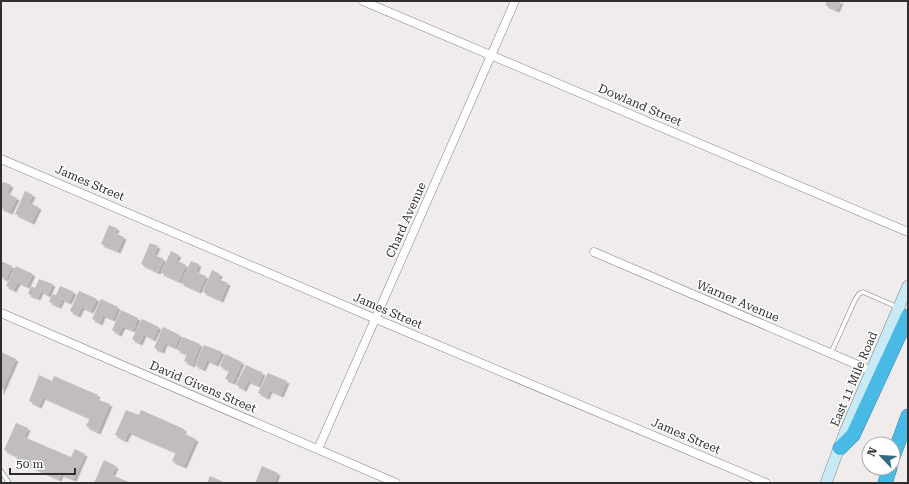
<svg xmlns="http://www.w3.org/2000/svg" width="909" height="484" viewBox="0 0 909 484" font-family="'Roboto Serif',serif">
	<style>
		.building { fill: #c1bdbd; filter: url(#shadow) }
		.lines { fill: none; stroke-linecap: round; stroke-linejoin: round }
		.service-casing { stroke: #83807f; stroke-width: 5 }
		.minor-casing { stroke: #83807f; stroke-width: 9 }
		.secondary-casing { stroke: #83807f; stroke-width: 12 }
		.motorway-casing { stroke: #4088a5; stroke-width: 15 }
		.service { stroke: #fff; stroke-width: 4 }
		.minor { stroke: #fff; stroke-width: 8 }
		.secondary { stroke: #c8eaf7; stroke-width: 11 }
		.motorway { stroke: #49b9e5; stroke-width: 14 }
		.labels { text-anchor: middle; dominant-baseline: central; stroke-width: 3; stroke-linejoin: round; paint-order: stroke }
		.street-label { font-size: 12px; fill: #302e2e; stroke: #fff }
	</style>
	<defs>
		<filter id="shadow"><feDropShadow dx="2.5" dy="2.5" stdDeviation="0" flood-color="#0004"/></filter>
	</defs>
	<rect width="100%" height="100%" fill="#f0ecec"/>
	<path class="building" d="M 827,1 L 841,1 L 837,10 L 825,5 Z
		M 3,182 L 11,185 L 7,193 L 17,198 L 10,212 L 1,208 L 1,186 Z
		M 25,191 L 33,195 L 29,203 L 39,207 L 32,222 L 15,214 Z
		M 109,225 L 117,228 L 115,233 L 124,237 L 118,251 L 101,244 Z
		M 150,243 L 158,246 L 154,255 L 164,259 L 158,272 L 141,264 Z
		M 171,251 L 179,255 L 176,260 L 186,265 L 179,281 L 161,273 Z
		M 1,261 L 12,266 L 6,279 L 1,277 Z
		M 191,261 L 199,264 L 196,272 L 206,276 L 199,291 L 181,283 Z
		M 16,266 L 33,274 L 27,286 L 18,282 L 14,290 L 6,286 Z
		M 212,270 L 220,274 L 218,279 L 228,283 L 221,300 L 203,292 Z
		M 39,279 L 53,284 L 48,295 L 41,291 L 38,298 L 28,294 L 31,286 L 35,288 Z
		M 60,286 L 74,292 L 69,302 L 62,299 L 59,306 L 49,302 L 52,294 L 56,295 Z
		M 79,291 L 97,299 L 91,311 L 82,307 L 78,315 L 70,311 Z
		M 101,299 L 118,307 L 113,319 L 103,315 L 100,323 L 92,319 Z
		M 121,310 L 138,318 L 133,330 L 123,326 L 119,334 L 112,330 Z
		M 142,319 L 159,327 L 153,339 L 144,334 L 140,343 L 132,339 Z
		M 163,327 L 180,335 L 175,347 L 165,343 L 162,351 L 154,348 Z
		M 183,337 L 200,344 L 192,365 L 184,361 L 187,354 L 177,350 Z
		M 204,345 L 222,352 L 216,364 L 207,360 L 203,369 L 195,365 Z
		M 1,352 L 16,359 L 1,393 Z
		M 225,354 L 242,362 L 233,382 L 225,379 L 229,371 L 220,366 Z
		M 246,365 L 263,373 L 258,385 L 248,381 L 244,389 L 236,385 Z
		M 268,373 L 287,381 L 281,395 L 270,390 L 267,397 L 258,393 Z
		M 39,375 L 52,381 L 54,376 L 98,395 L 96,399 L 110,404 L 98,432 L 86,426 L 90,418 L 43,397 L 39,406 L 29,401 Z
		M 126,410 L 139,415 L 141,410 L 184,429 L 183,433 L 196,439 L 184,466 L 172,461 L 176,452 L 129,432 L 125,440 L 115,435 Z
		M 16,423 L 28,428 L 24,437 L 71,457 L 75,449 L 85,454 L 74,479 L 61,474 L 59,479 L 16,460 L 17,456 L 4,450 Z
		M 104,460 L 116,466 L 112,475 L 131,483 L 94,483 Z
		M 262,466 L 278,473 L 274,483 L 255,483 Z
		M 210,476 L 226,483 L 207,483 Z"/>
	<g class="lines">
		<defs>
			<path id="service" d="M 831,353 L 855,300 L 859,294 L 863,292 L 897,307
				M 1,471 L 9,483"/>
			<path id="minor" d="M 363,1 L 908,232
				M 1,159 L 376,319 L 766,483
				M 594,252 L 872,371
				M 1,313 L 396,483
				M 318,449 L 515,1"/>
			<path id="secondary" d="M 826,483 L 845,432 L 908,286"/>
			<path id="motorway" d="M 840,448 L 853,435 L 908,316
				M 893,457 L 908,416
				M 885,483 L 890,468"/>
		</defs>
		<use href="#service" class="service-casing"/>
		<use href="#minor" class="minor-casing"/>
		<use href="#secondary" class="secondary-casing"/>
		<use href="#motorway" class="motorway-casing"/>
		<use href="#service" class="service"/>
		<use href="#minor" class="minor"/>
		<use href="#secondary" class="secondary"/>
		<use href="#motorway" class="motorway"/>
	</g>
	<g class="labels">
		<g class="street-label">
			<text transform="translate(640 105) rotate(23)">Dowland Street</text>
			<text transform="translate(90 183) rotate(23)">James Street</text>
			<text transform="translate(406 220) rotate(-66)">Chard Avenue</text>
			<text transform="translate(738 301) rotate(23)">Warner Avenue</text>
			<text transform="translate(388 311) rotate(23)">James Street</text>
			<text transform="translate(854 379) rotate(-67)">East 11 Mile Road</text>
			<text transform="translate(203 387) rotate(23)">David Givens Street</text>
			<text transform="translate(686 436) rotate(23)">James Street</text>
		</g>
	</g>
	<rect width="909" height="484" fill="none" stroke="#302e2e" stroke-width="4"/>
	<g transform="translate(881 456) rotate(295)"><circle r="19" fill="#ffffff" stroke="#acabab"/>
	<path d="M0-3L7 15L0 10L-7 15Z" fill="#326d85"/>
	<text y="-6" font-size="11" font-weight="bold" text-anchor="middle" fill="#302e2e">N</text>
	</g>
	<path d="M10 468v6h65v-6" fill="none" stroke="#302e2e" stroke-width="2"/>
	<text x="16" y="468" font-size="12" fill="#302e2e" stroke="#ffffff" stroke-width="3" paint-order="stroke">50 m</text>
</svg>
